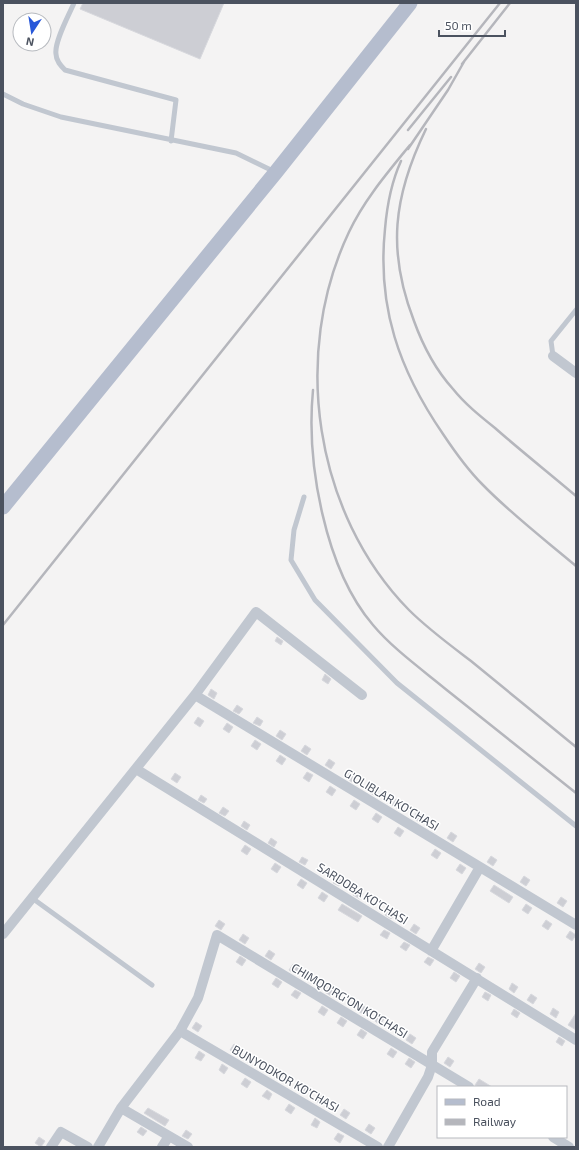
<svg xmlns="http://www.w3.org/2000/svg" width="579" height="1150" viewBox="0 0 579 1150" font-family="'Exo 2',sans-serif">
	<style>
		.building { fill: #cdced4; stroke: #d7d8dd }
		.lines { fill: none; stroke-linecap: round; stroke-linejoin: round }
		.service { stroke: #c1c7d0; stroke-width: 5 }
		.minor { stroke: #c1c7d0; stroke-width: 10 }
		.primary { stroke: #b5bdce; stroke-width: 15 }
		.rail { stroke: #b5b6bc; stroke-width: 2.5 }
		.labels { text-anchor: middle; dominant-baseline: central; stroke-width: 3; stroke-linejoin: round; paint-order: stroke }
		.street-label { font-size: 12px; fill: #4b525f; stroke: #fff }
	</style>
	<rect width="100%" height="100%" fill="#f4f3f3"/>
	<path class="building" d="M 83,3 L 224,3 L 200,59 L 80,9 Z
		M 277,637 L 283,641 L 281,645 L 275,641 Z
		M 325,674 L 331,679 L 328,684 L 322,680 Z
		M 211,689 L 217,693 L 214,699 L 208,695 Z
		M 237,705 L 243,709 L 239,714 L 233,711 Z
		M 198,717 L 204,721 L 200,727 L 194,723 Z
		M 257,717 L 263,721 L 260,726 L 253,723 Z
		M 227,723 L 233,727 L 229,733 L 223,729 Z
		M 280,730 L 286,734 L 282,740 L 276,736 Z
		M 255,740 L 261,744 L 257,750 L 251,746 Z
		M 305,745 L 311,749 L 307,755 L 301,751 Z
		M 280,755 L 286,759 L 282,765 L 276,761 Z
		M 329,759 L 335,763 L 331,769 L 325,765 Z
		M 307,772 L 313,775 L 309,782 L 303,778 Z
		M 350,772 L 356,776 L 352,782 L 346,778 Z
		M 175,773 L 181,777 L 177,783 L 171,779 Z
		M 330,786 L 336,790 L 332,796 L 326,792 Z
		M 373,786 L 379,790 L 375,796 L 369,792 Z
		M 201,795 L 207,799 L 204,803 L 198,800 Z
		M 396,799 L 402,803 L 398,809 L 392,805 Z
		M 354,800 L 360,804 L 356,810 L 350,806 Z
		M 223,807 L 229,811 L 225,816 L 219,813 Z
		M 417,812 L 423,816 L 419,822 L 413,818 Z
		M 376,813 L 382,817 L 378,823 L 372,819 Z
		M 244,821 L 250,825 L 247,830 L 241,826 Z
		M 398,827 L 404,831 L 400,837 L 394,833 Z
		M 451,832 L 457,836 L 453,842 L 447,838 Z
		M 271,838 L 277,842 L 274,847 L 268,843 Z
		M 245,845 L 251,849 L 247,855 L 241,851 Z
		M 435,849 L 441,853 L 437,859 L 431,855 Z
		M 491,856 L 497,860 L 493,866 L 487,862 Z
		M 302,857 L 308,860 L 305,865 L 299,862 Z
		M 275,863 L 281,867 L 277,873 L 271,869 Z
		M 460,864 L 466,868 L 462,874 L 456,870 Z
		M 524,876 L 530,880 L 526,886 L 520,882 Z
		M 337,877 L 343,881 L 339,886 L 333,883 Z
		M 301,879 L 307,883 L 303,889 L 297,885 Z
		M 494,885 L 513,897 L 509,903 L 490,891 Z
		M 357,890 L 363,893 L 360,899 L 353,895 Z
		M 322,892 L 328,896 L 324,902 L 318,898 Z
		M 561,897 L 567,901 L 563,907 L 557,903 Z
		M 342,904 L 362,916 L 358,922 L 338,910 Z
		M 526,904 L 532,908 L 528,914 L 522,910 Z
		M 389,909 L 395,913 L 391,919 L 385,915 Z
		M 219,920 L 225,924 L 221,930 L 215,926 Z
		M 546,920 L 552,924 L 548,930 L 542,926 Z
		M 414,924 L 420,928 L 416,934 L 410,930 Z
		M 384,930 L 390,933 L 387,939 L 380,935 Z
		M 570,931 L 576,935 L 572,941 L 566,937 Z
		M 243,934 L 249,938 L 245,944 L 239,940 Z
		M 404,942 L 410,945 L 406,951 L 400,947 Z
		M 269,950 L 275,954 L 271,960 L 265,956 Z
		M 240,956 L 246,960 L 242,966 L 236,962 Z
		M 428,957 L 434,960 L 430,966 L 424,962 Z
		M 479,963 L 485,967 L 481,973 L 475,969 Z
		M 293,964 L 299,968 L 295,974 L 289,970 Z
		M 454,972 L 460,976 L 456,982 L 450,978 Z
		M 276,978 L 282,982 L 278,988 L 272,984 Z
		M 512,983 L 518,987 L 514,993 L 509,989 Z
		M 329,986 L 335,989 L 331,996 L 325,992 Z
		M 295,990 L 301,993 L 297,999 L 291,995 Z
		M 485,992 L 491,995 L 488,1001 L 482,997 Z
		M 531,994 L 537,998 L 533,1004 L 527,1000 Z
		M 362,1005 L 368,1009 L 364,1015 L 358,1011 Z
		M 322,1006 L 328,1010 L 324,1016 L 318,1012 Z
		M 553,1008 L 559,1012 L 556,1018 L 550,1014 Z
		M 514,1009 L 520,1013 L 517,1018 L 511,1014 Z
		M 576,1013 L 576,1030 L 568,1025 Z
		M 378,1015 L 384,1019 L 380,1025 L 375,1021 Z
		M 341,1017 L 347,1021 L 343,1027 L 337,1023 Z
		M 196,1022 L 202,1026 L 198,1032 L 192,1028 Z
		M 361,1029 L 367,1033 L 363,1039 L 357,1035 Z
		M 410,1034 L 416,1038 L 412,1044 L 406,1040 Z
		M 559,1037 L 565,1041 L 562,1046 L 556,1042 Z
		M 234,1044 L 240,1048 L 236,1054 L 230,1050 Z
		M 391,1048 L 397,1052 L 393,1058 L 387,1054 Z
		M 199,1051 L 205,1055 L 201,1061 L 195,1058 Z
		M 448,1057 L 454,1061 L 450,1067 L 444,1063 Z
		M 409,1058 L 415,1062 L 411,1068 L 405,1064 Z
		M 222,1064 L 228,1068 L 224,1074 L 219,1070 Z
		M 278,1070 L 284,1074 L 280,1080 L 274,1076 Z
		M 245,1078 L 251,1082 L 247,1088 L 241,1084 Z
		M 479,1079 L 492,1087 L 479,1087 L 475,1085 Z
		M 303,1085 L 309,1089 L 305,1095 L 299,1091 Z
		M 267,1090 L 272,1094 L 269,1100 L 262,1096 Z
		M 320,1095 L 326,1099 L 322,1105 L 316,1101 Z
		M 289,1104 L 295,1108 L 291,1114 L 285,1110 Z
		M 148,1108 L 169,1120 L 165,1126 L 144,1113 Z
		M 344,1109 L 350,1113 L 346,1119 L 340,1115 Z
		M 315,1118 L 320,1122 L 317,1128 L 311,1125 Z
		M 369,1124 L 375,1128 L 371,1134 L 365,1130 Z
		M 141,1127 L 147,1131 L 143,1136 L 137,1132 Z
		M 186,1130 L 192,1134 L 188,1139 L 182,1136 Z
		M 338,1133 L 344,1136 L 340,1143 L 334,1139 Z
		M 39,1137 L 45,1141 L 41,1147 L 35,1143 Z"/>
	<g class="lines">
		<path class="service" d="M 74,3 C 69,15 54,42 56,54 C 56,61 61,66 65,70 L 176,100 L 171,141
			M 3,94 L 23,104 L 61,117 L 236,153 L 275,172
			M 553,356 L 551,341 L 576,310
			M 304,497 L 294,530 L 291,560 L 315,600 L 397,683 L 576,826
			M 32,898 L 152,985"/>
		<path class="minor" d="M 553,356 L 576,373
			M 195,695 L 576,925
			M 136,769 L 576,1040
			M 3,934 L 195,695 L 256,612 L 362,695
			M 431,951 L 480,867
			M 180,1031 L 378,1147
			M 121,1108 L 188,1147
			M 553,1137 L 569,1147
			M 51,1147 L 61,1132 L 88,1147
			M 98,1147 L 121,1108 L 180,1031 L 198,998 L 217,935 L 469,1087
			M 162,1147 L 169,1136
			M 388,1147 L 428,1077 L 432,1065 L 432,1052 L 477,978"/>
		<path class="primary" d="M 3,507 L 276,172 L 410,3"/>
		<path class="rail" d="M 462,64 L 510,3
			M 426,129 C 393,197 387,251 414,321 C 423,346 435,369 453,389 C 465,404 480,416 495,428 C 521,451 549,473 576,496
			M 408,130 L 451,77
			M 410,145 C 388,172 364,200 349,232 C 291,354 314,513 409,610 C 428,629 450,645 471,661 C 506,690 541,718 576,747
			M 408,149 L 448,90 L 465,60
			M 401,161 C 391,183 387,205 385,229 C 377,307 399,370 443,434 C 455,452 467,469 482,484 C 511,514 544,539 576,566
			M 313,390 C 306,463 325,569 373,625 C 393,649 424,671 448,691 C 491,725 533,759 576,793
			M 3,625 L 500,3"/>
	</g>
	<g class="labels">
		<g class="street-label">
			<text transform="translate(392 799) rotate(31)">G'OLIBLAR KO'CHASI</text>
			<text transform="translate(363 893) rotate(32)">SARDOBA KO'CHASI</text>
			<text transform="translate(350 1000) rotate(31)">CHIMQO'RG'ON KO'CHASI</text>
			<text transform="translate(286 1078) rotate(30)">BUNYODKOR KO'CHASI</text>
		</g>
	</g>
	<rect width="579" height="1150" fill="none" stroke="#4b525f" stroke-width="8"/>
	<rect x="437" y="1086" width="130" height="52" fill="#ffffff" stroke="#b7babf"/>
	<rect x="445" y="1099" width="20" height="6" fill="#b5bdce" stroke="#b7babf"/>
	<text x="473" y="1106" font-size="12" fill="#4b525f">Road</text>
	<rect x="445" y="1119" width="20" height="6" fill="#b5b6bc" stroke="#b7babf"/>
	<text x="473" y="1126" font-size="12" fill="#4b525f">Railway</text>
	<g transform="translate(32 32) rotate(192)"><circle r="19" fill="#ffffff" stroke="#b7babf"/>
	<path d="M0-3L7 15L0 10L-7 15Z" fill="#2858d9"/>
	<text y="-6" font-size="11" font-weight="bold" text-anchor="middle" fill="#4b525f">N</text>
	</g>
	<path d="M439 30v6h66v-6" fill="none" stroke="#4b525f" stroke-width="2"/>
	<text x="445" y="30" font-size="12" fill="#4b525f" stroke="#ffffff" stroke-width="3" paint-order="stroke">50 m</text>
</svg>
